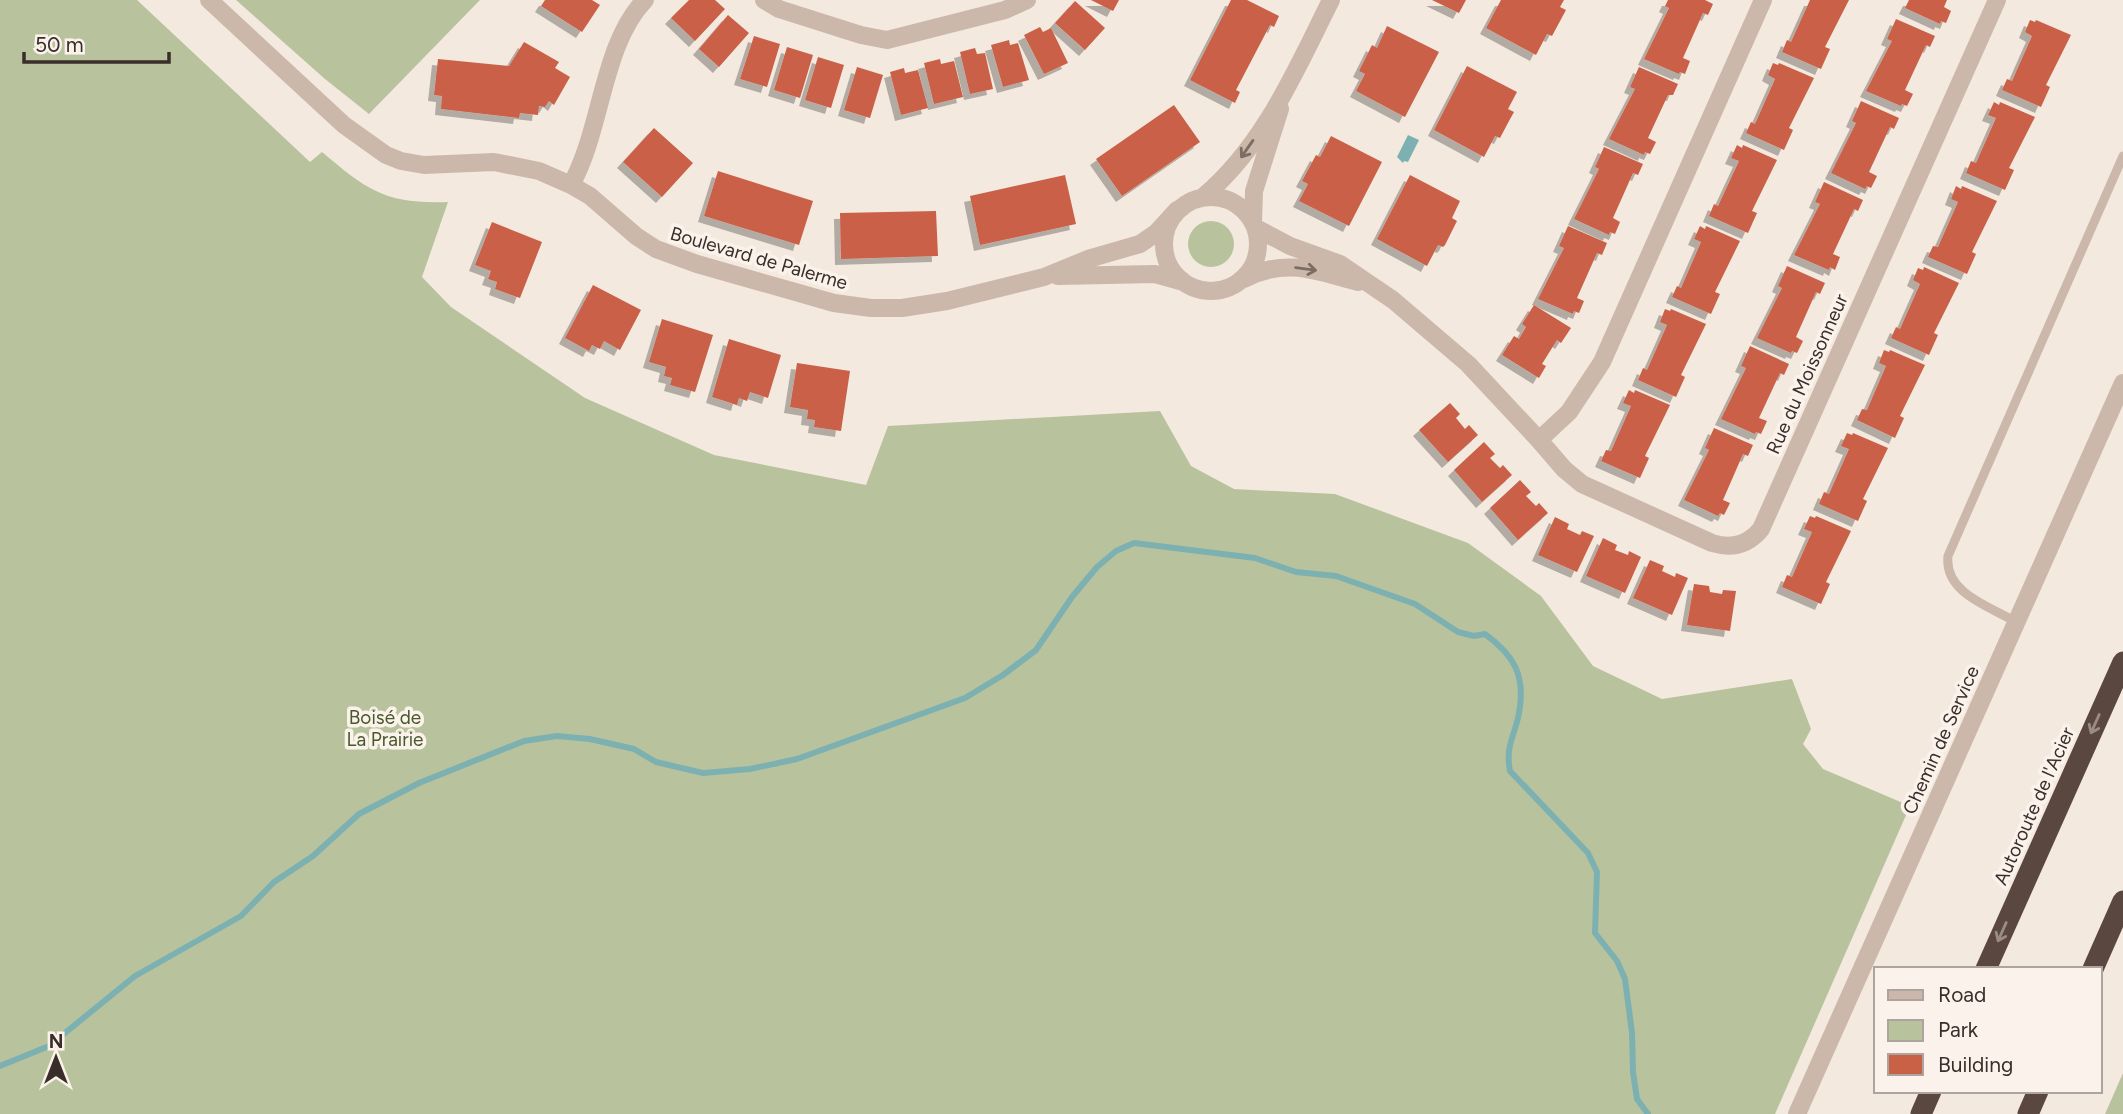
<svg xmlns="http://www.w3.org/2000/svg" width="2123" height="1114" viewBox="0 0 2123 1114" font-family="Figtree,sans-serif">
	<style>
		.green { fill: #b8c39e }
		.water { fill: #7db1b1 }
		.lines { fill: none; stroke-linecap: round; stroke-linejoin: round }
		.stream { stroke: #7db1b1; stroke-width: 6 }
		.building { fill: #c96147; filter: url(#shadow) }
		.service { stroke: #ccb8aa; stroke-width: 9 }
		.minor { stroke: #ccb8aa; stroke-width: 18 }
		.motorway { stroke: #5a4740; stroke-width: 21 }
		.oneway { stroke: #7b6c64 }
		.oneway2 { stroke: #9a8c84 }
		.labels { text-anchor: middle; dominant-baseline: central; stroke-width: 7; stroke-linejoin: round; paint-order: stroke }
		.street-label { font-size: 19px; fill: #392e2a; stroke: #fbf3eb }
		.park-label { font-size: 19px; fill: #4a582d; stroke: #fbf3eb }
	</style>
	<defs>
		<filter id="shadow"><feDropShadow dx="-6" dy="6" stdDeviation="0" flood-color="#0004"/></filter>
	</defs>
	<rect width="100%" height="100%" fill="#f3e9df"/>
	<path class="green" d="M 0,0 L 137,0 L 310,162 L 322,152 C 368,191 386,204 448,202 L 422,277 L 451,307 L 585,398 L 714,455 L 866,485 L 888,426 L 1160,411 L 1191,466 L 1234,489 L 1335,494 L 1468,543 L 1541,596 L 1593,666 L 1662,699 L 1792,679 L 1811,729 L 1803,744 L 1823,769 L 1910,806 L 1775,1114 L 0,1114 Z
		M 236,0 L 480,0 L 369,114 L 325,79 Z
		M1188 244a23 23 0 1 1 46 0a23 23 0 1 1-46 0Z
		M 2123,1073 L 2123,1114 L 2105,1114 Z"/>
	<path class="water" d="M 1408,135 L 1419,140 L 1408,162 L 1404,161 L 1403,163 L 1397,157 Z"/>
	<g class="lines">
		<path class="stream" d="M 0,1066 L 49,1046 L 135,976 L 241,916 L 274,882 L 313,856 L 359,814 L 419,783 L 524,741 L 557,736 L 590,739 L 634,749 L 656,762 L 703,773 L 750,769 L 797,759 L 965,698 L 1003,675 L 1036,650 L 1072,597 L 1097,567 L 1116,551 L 1134,543 L 1255,558 L 1296,572 L 1336,576 L 1415,604 L 1458,632 L 1474,636 L 1485,634 C 1514,655 1526,676 1519,713 C 1515,736 1505,745 1510,771 L 1588,853 L 1597,872 L 1595,933 L 1617,961 L 1625,979 L 1632,1033 L 1633,1072 L 1637,1099 L 1648,1114"/>
	</g>
	<path class="building" d="M 545,0 L 592,0 L 600,5 L 582,32 L 541,6 Z
		M 689,0 L 715,0 L 725,9 L 695,41 L 671,18 Z
		M 1091,0 L 1119,0 L 1113,11 Z
		M 1231,0 L 1247,0 L 1279,16 L 1274,27 L 1270,25 L 1236,90 L 1240,92 L 1235,103 L 1190,80 Z
		M 1432,0 L 1466,0 L 1459,13 Z
		M 1501,0 L 1564,0 L 1560,7 L 1566,10 L 1552,36 L 1547,34 L 1536,55 L 1486,28 Z
		M 1668,0 L 1705,0 L 1713,4 L 1708,15 L 1703,13 L 1683,58 L 1690,61 L 1685,74 L 1680,72 L 1679,74 L 1644,59 L 1669,8 L 1665,6 Z
		M 1810,0 L 1849,0 L 1825,47 L 1830,49 L 1821,69 L 1782,52 L 1787,40 L 1791,42 Z
		M 1909,0 L 1947,0 L 1944,7 L 1951,11 L 1946,23 L 1941,21 L 1940,24 L 1905,8 Z
		M 1075,1 L 1105,28 L 1085,50 L 1055,23 Z
		M 728,15 L 749,33 L 719,67 L 699,49 Z
		M 1896,19 L 1935,36 L 1930,47 L 1926,45 L 1905,90 L 1913,94 L 1907,106 L 1902,104 L 1901,106 L 1866,91 L 1892,41 L 1887,39 Z
		M 2030,20 L 2035,22 L 2036,20 L 2071,35 L 2046,85 L 2050,87 L 2041,107 L 2002,90 L 2007,79 L 2012,81 L 2032,36 L 2025,32 Z
		M 1387,26 L 1439,52 L 1405,117 L 1356,91 L 1365,74 L 1359,71 L 1372,45 L 1377,48 Z
		M 1040,27 L 1043,32 L 1051,28 L 1068,63 L 1044,74 L 1024,35 Z
		M 754,36 L 780,44 L 767,87 L 740,79 Z
		M 1009,40 L 1010,45 L 1018,43 L 1029,80 L 1003,87 L 991,45 Z
		M 524,42 L 559,62 L 555,68 L 570,77 L 554,105 L 549,101 L 545,107 L 539,106 L 538,115 L 520,113 L 519,118 L 441,109 L 442,96 L 434,95 L 438,59 L 509,66 Z
		M 787,47 L 813,55 L 800,98 L 774,90 Z
		M 975,48 L 977,54 L 985,53 L 993,89 L 970,94 L 960,52 Z
		M 818,57 L 844,65 L 831,108 L 805,100 Z
		M 940,59 L 941,64 L 954,61 L 963,97 L 934,104 L 924,63 Z
		M 1773,63 L 1778,65 L 1779,63 L 1814,78 L 1789,128 L 1793,130 L 1784,150 L 1746,133 L 1751,122 L 1755,124 L 1775,79 L 1768,75 Z
		M 1467,66 L 1517,92 L 1508,109 L 1514,112 L 1509,121 L 1500,138 L 1495,136 L 1484,157 L 1434,130 Z
		M 857,67 L 883,75 L 870,118 L 844,110 Z
		M 1639,67 L 1678,84 L 1673,95 L 1668,95 L 1648,138 L 1656,142 L 1650,154 L 1645,152 L 1644,155 L 1609,139 L 1635,89 L 1630,87 Z
		M 904,68 L 905,73 L 918,70 L 928,108 L 901,115 L 890,72 Z
		M 1861,101 L 1899,118 L 1894,129 L 1890,127 L 1869,172 L 1877,176 L 1871,188 L 1867,186 L 1865,189 L 1831,173 L 1856,123 L 1852,121 Z
		M 1994,102 L 1999,105 L 2000,102 L 2035,117 L 2009,168 L 2014,170 L 2005,190 L 1966,173 L 1971,161 L 1976,163 L 1996,118 L 1988,115 Z
		M 1174,105 L 1200,142 L 1122,196 L 1096,159 Z
		M 654,128 L 693,163 L 662,197 L 623,162 Z
		M 1331,136 L 1382,162 L 1349,226 L 1299,201 L 1308,184 L 1302,181 L 1316,155 L 1320,157 Z
		M 1737,145 L 1742,148 L 1743,145 L 1777,160 L 1752,211 L 1757,213 L 1748,233 L 1709,216 L 1714,204 L 1718,206 L 1739,161 L 1731,158 Z
		M 1604,147 L 1643,164 L 1638,175 L 1633,173 L 1613,218 L 1620,222 L 1615,234 L 1610,232 L 1609,235 L 1574,219 L 1599,169 L 1595,167 Z
		M 718,171 L 813,201 L 799,245 L 704,216 Z
		M 1065,175 L 1076,224 L 980,245 L 970,196 Z
		M 1410,175 L 1460,201 L 1452,218 L 1457,221 L 1445,245 L 1443,247 L 1438,245 L 1427,266 L 1377,239 Z
		M 1824,182 L 1863,200 L 1858,211 L 1854,209 L 1833,254 L 1840,257 L 1835,270 L 1830,267 L 1829,270 L 1794,255 L 1820,204 L 1815,202 Z
		M 1956,186 L 1961,189 L 1962,186 L 1997,201 L 1972,252 L 1976,254 L 1967,274 L 1928,257 L 1933,246 L 1938,247 L 1958,202 L 1951,199 Z
		M 936,211 L 938,256 L 841,259 L 840,213 Z
		M 492,222 L 542,242 L 520,298 L 495,289 L 497,282 L 488,279 L 491,271 L 475,265 Z
		M 1568,226 L 1607,243 L 1602,255 L 1597,253 L 1577,298 L 1584,301 L 1579,313 L 1574,311 L 1573,314 L 1538,299 L 1564,248 L 1559,246 Z
		M 1700,226 L 1705,229 L 1706,226 L 1740,241 L 1715,292 L 1720,294 L 1711,314 L 1672,297 L 1677,286 L 1681,288 L 1701,242 L 1694,239 Z
		M 1787,266 L 1825,283 L 1820,294 L 1816,292 L 1796,337 L 1803,341 L 1797,353 L 1792,351 L 1791,353 L 1757,338 L 1782,288 L 1778,286 Z
		M 1924,267 L 1959,283 L 1934,333 L 1938,335 L 1929,355 L 1891,338 L 1896,327 L 1900,329 L 1920,284 L 1913,280 L 1918,268 L 1923,270 Z
		M 593,285 L 641,310 L 620,350 L 604,341 L 600,349 L 592,345 L 589,351 L 565,338 Z
		M 1534,305 L 1571,328 L 1561,343 L 1557,340 L 1542,364 L 1546,366 L 1539,378 L 1502,355 L 1514,336 L 1519,339 L 1526,327 L 1522,324 Z
		M 1665,309 L 1670,311 L 1671,309 L 1706,324 L 1681,375 L 1685,377 L 1676,397 L 1638,380 L 1643,368 L 1647,370 L 1667,325 L 1660,322 Z
		M 662,319 L 713,335 L 695,392 L 670,385 L 672,378 L 664,376 L 666,367 L 649,362 Z
		M 729,339 L 781,355 L 768,398 L 750,392 L 747,401 L 739,398 L 737,405 L 712,397 Z
		M 1750,346 L 1789,364 L 1784,375 L 1780,373 L 1759,418 L 1767,421 L 1761,434 L 1756,432 L 1755,434 L 1721,419 L 1746,368 L 1741,366 Z
		M 1884,350 L 1889,352 L 1890,350 L 1925,365 L 1900,416 L 1904,418 L 1895,438 L 1857,420 L 1862,409 L 1867,410 L 1886,366 L 1879,363 Z
		M 797,363 L 850,371 L 841,431 L 814,427 L 815,420 L 807,419 L 808,410 L 790,407 Z
		M 1629,390 L 1634,393 L 1635,390 L 1670,405 L 1645,456 L 1649,458 L 1640,478 L 1601,461 L 1606,450 L 1611,451 L 1631,406 L 1623,403 Z
		M 1450,403 L 1460,414 L 1456,418 L 1465,429 L 1469,425 L 1478,435 L 1448,462 L 1419,430 Z
		M 1714,428 L 1753,445 L 1748,456 L 1743,454 L 1723,500 L 1730,503 L 1724,515 L 1720,513 L 1718,516 L 1684,500 L 1709,450 L 1705,448 Z
		M 1847,433 L 1852,435 L 1853,433 L 1888,448 L 1863,499 L 1867,501 L 1858,521 L 1819,504 L 1824,492 L 1829,494 L 1849,449 L 1841,446 Z
		M 1484,442 L 1495,454 L 1490,458 L 1500,468 L 1503,465 L 1512,475 L 1482,502 L 1454,470 Z
		M 1520,480 L 1531,492 L 1526,496 L 1536,506 L 1539,503 L 1548,513 L 1518,540 L 1490,508 Z
		M 1810,516 L 1815,518 L 1816,516 L 1851,531 L 1826,582 L 1830,584 L 1821,604 L 1782,587 L 1787,575 L 1792,577 L 1812,532 L 1804,529 Z
		M 1555,517 L 1569,524 L 1567,529 L 1580,535 L 1582,531 L 1594,536 L 1577,572 L 1538,555 Z
		M 1603,538 L 1617,545 L 1615,550 L 1628,555 L 1629,551 L 1641,557 L 1625,593 L 1586,576 Z
		M 1650,560 L 1664,566 L 1662,571 L 1675,577 L 1676,573 L 1688,578 L 1672,615 L 1633,598 Z
		M 1694,584 L 1709,586 L 1710,592 L 1722,594 L 1723,590 L 1736,591 L 1730,631 L 1687,625 Z"/>
	<g class="lines">
		<path class="service" d="M 2016,622 C 1989,606 1944,593 1948,556 L 2123,156"/>
		<path class="minor" d="M 209,0 L 344,125 L 386,155 L 401,161 L 424,165 L 494,162 L 539,171 L 571,185 L 590,196 L 636,236 L 656,249 L 697,264 L 834,303 L 871,308 L 902,308 L 947,301 L 1044,277 L 1088,259 L 1140,244 L 1156,233 L 1177,210
			M 764,0 L 779,9 L 861,35 L 887,40 L 1005,10 L 1027,0
			M 1763,0 L 1602,362 L 1569,412 L 1539,440 L 1564,469 L 1582,484 L 1712,543 C 1732,549 1748,545 1761,529 L 1997,0
			M 571,185 C 602,130 602,44 645,0
			M1164 244a47 47 0 1 1 94 0a47 47 0 1 1-94 0Z
			M 1203,197 C 1264,146 1296,70 1331,0
			M 1253,222 L 1254,191 L 1280,109
			M 1256,228 L 1290,246 L 1340,264 L 1393,300 L 1468,364 L 1539,440
			M 1058,276 L 1155,274 L 1180,281
			M 1244,279 C 1286,257 1316,271 1358,282
			M 1797,1114 L 2123,383"/>
		<path class="motorway" d="M 1986,969 L 2123,662
			M 2093,969 L 2123,901
			M 1921,1114 L 1931,1091
			M 2028,1114 L 2038,1091"/>
	</g>
	<defs><path id="oneway-shaft" d="M-6 0H5M1.5-3L5.5 0L1.5 3" fill="none" stroke-width="1.6" stroke-linecap="round" stroke-linejoin="round" transform="scale(1.75)"/></defs>
	<g class="oneway">
		<use href="#oneway-shaft" transform="translate(1247 149) rotate(125)"/>
		<use href="#oneway-shaft" transform="translate(1306 269) rotate(8)"/>
	</g>
	<g class="oneway2">
		<use href="#oneway-shaft" transform="translate(2095 724) rotate(114)"/>
		<use href="#oneway-shaft" transform="translate(2002 932) rotate(114)"/>
	</g>
	<g class="labels">
		<g class="street-label">
			<text transform="translate(759 258) rotate(16)">Boulevard de Palerme</text>
			<text transform="translate(1807 374) rotate(-66)">Rue du Moissonneur</text>
			<text transform="translate(1941 740) rotate(-66)">Chemin de Service</text>
			<text transform="translate(2034 806) rotate(-66)">Autoroute de l'Acier</text>
		</g>
		<g class="park-label">
			<text x="385" y="717">Boisé de<tspan x="385" dy="22">La Prairie</tspan></text>
		</g>
	</g>
	<rect x="1874" y="967" width="228" height="126" fill="#fbf3eb" stroke="#ada49e" stroke-width="2"/>
	<rect x="1888" y="990" width="35" height="10" fill="#ccb8aa" stroke="#ada49e" stroke-width="2"/>
	<text x="1938" y="1002" font-size="21" fill="#392e2a">Road</text>
	<rect x="1888" y="1020" width="35" height="21" fill="#b8c39e" stroke="#ada49e" stroke-width="2"/>
	<text x="1938" y="1037" font-size="21" fill="#392e2a">Park</text>
	<rect x="1888" y="1054" width="35" height="21" fill="#c96147" stroke="#ada49e" stroke-width="2"/>
	<text x="1938" y="1072" font-size="21" fill="#392e2a">Building</text>
	<g transform="translate(56 1058)" stroke="#fbf3eb" stroke-width="5" paint-order="stroke">
	<path d="M0-5L12 26L0 18L-12 26Z" fill="#392e2a"/>
	<text y="-10" font-size="19" font-weight="bold" text-anchor="middle" fill="#392e2a">N</text>
	</g>
	<path d="M24 52v10h145v-10" fill="none" stroke="#392e2a" stroke-width="3.5"/>
	<text x="35" y="52" font-size="21" fill="#392e2a" stroke="#fbf3eb" stroke-width="5" paint-order="stroke">50 m</text>
</svg>
